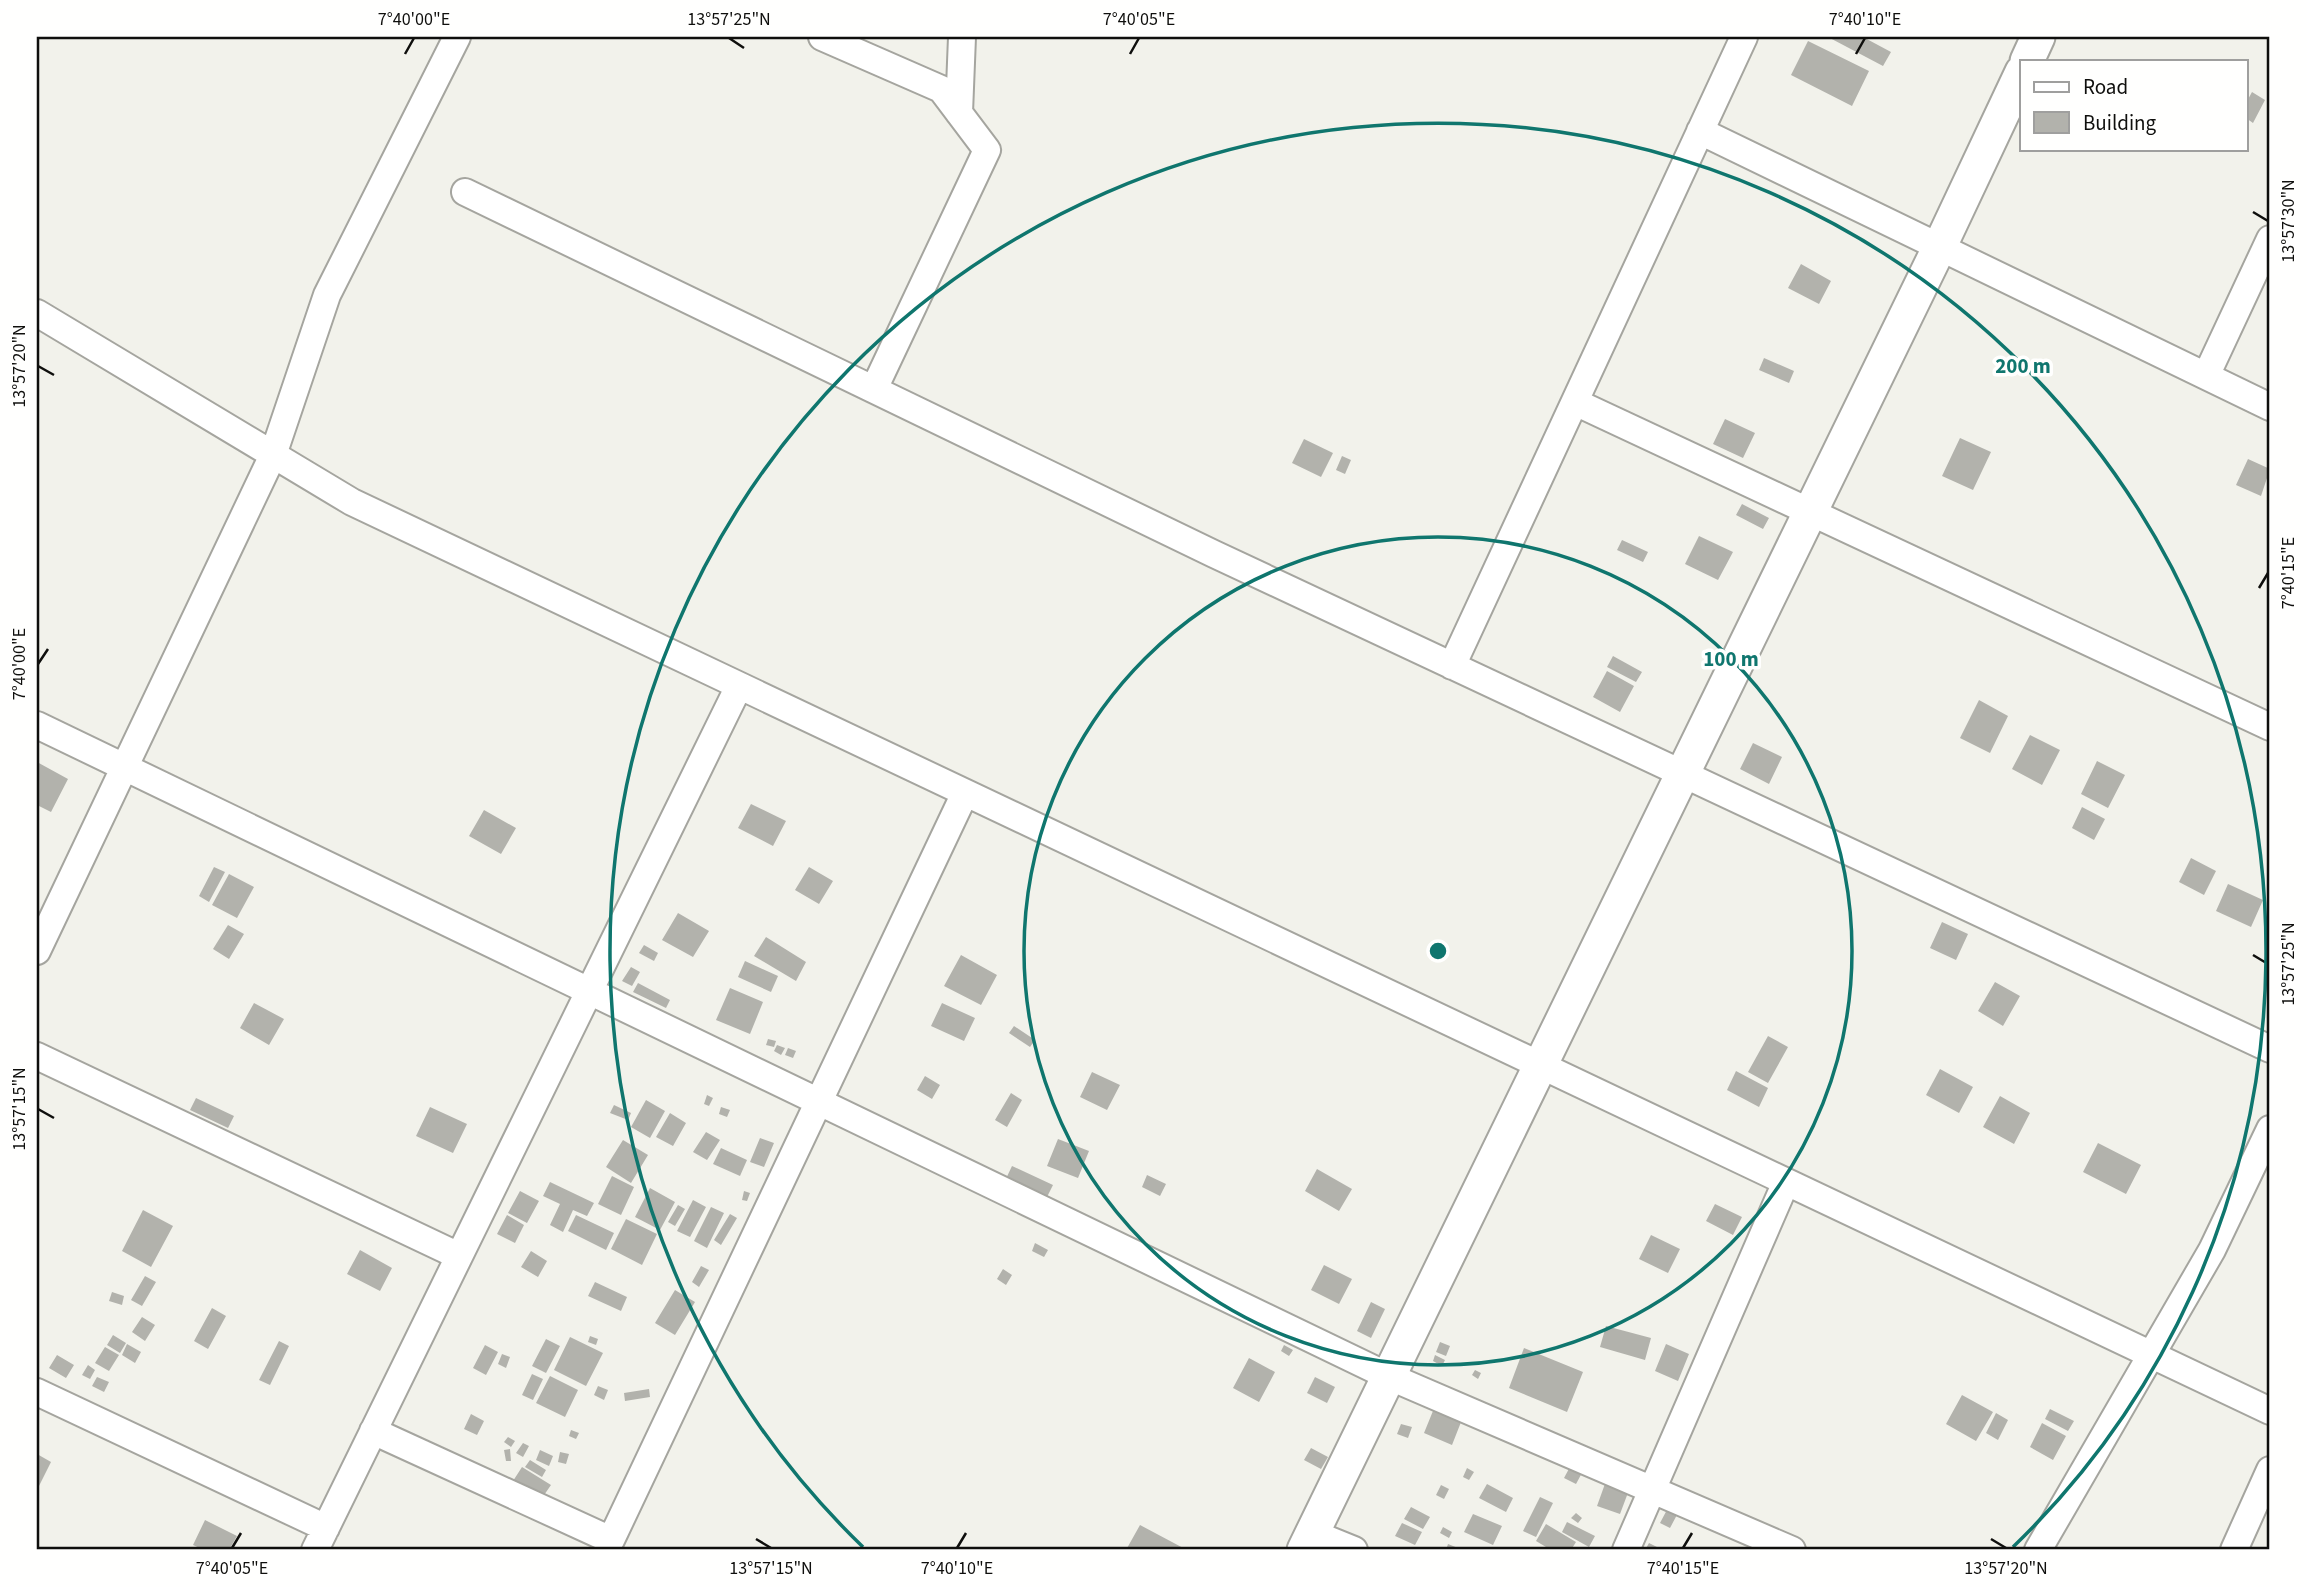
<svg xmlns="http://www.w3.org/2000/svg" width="2307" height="1587" viewBox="0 0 2307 1587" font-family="'Source Sans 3',sans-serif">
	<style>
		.building { fill: #b2b2ac }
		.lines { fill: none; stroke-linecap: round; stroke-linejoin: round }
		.minor-casing { stroke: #a5a59f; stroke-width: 30 }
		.tertiary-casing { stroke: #a5a59f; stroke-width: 37 }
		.minor { stroke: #fff; stroke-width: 26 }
		.tertiary { stroke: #fff; stroke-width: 33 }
		.ticks { fill: none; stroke: #0f0f0d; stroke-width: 2.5 }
		.ring { fill: none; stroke: #0f766e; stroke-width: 3.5 }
		.centre { fill: #0f766e; stroke: #fffffe; stroke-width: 3.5 }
		.ring-label { font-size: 21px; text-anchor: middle; font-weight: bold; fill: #0f766e; stroke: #fffffe; stroke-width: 7; stroke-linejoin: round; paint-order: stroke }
		.neatline { fill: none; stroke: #0f0f0d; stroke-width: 2.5 }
		.ticks-label { font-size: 18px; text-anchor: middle; fill: #0f0f0d }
	</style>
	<rect width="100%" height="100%" fill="#f2f2eb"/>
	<path class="building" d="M 1828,37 L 1863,37 L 1891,52 L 1883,66 Z
		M 1808,41 L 1869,71 L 1852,106 L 1791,75 Z
		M 2252,92 L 2265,100 L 2253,123 L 2246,118 L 2246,103 Z
		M 1801,264 L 1831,281 L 1819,304 L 1788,288 Z
		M 1764,358 L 1794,371 L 1789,383 L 1759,370 Z
		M 1725,419 L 1755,433 L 1743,458 L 1713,444 Z
		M 1960,438 L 1991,452 L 1973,490 L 1942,476 Z
		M 1304,439 L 1333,453 L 1321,477 L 1292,463 Z
		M 1342,456 L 1351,460 L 1345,474 L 1336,470 Z
		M 2248,459 L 2270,469 L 2261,496 L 2236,485 Z
		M 1742,504 L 1769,518 L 1763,529 L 1736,515 Z
		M 1699,536 L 1733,552 L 1718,580 L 1685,564 Z
		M 1622,540 L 1648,552 L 1643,562 L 1617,550 Z
		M 1613,656 L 1642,672 L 1636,682 L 1607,667 Z
		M 1607,671 L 1634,686 L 1620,712 L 1593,697 Z
		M 1979,700 L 2008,716 L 1990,753 L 1960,738 Z
		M 2030,735 L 2060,750 L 2042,785 L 2012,769 Z
		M 1753,743 L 1782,757 L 1769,784 L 1740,769 Z
		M 2097,761 L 2125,775 L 2108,808 L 2081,794 Z
		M 37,762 L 68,779 L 51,812 L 37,805 Z
		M 751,804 L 786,821 L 773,846 L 738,828 Z
		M 2082,807 L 2105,819 L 2094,840 L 2072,828 Z
		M 484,810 L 516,828 L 501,854 L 469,836 Z
		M 2191,858 L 2216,871 L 2204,895 L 2179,882 Z
		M 214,867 L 225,872 L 209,902 L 199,896 Z
		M 809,867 L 833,881 L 819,904 L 795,890 Z
		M 229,874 L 254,887 L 237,918 L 212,905 Z
		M 2228,884 L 2263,900 L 2251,927 L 2216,911 Z
		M 678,913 L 709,931 L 693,957 L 662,940 Z
		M 1942,922 L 1968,934 L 1956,960 L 1930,948 Z
		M 228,925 L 244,934 L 229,959 L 213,949 Z
		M 766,937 L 806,962 L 796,981 L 754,956 Z
		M 644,945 L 658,953 L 654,961 L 639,953 Z
		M 961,955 L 997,975 L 981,1005 L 944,986 Z
		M 745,961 L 778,976 L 771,992 L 738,977 Z
		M 631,967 L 640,972 L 632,986 L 622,981 Z
		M 1995,982 L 2020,996 L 2003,1026 L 1978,1011 Z
		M 638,983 L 670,1000 L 666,1008 L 633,992 Z
		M 730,988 L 763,1002 L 750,1034 L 716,1020 Z
		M 254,1003 L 284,1019 L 269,1045 L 240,1028 Z
		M 942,1003 L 975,1018 L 964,1041 L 931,1026 Z
		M 1014,1026 L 1035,1040 L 1030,1047 L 1009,1033 Z
		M 1768,1036 L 1788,1047 L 1768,1083 L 1748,1072 Z
		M 768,1039 L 776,1041 L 774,1047 L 766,1045 Z
		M 777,1045 L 785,1048 L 781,1055 L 774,1051 Z
		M 788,1048 L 796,1051 L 793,1058 L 785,1055 Z
		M 1940,1069 L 1973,1087 L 1959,1113 L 1926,1095 Z
		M 1736,1071 L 1768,1088 L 1759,1107 L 1727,1090 Z
		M 1092,1072 L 1120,1085 L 1107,1110 L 1080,1097 Z
		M 925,1076 L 940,1085 L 932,1099 L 917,1090 Z
		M 1011,1093 L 1022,1100 L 1007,1127 L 995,1120 Z
		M 707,1095 L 713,1098 L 709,1106 L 704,1104 Z
		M 2000,1096 L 2030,1113 L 2014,1144 L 1983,1127 Z
		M 196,1098 L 234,1116 L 228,1128 L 190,1110 Z
		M 646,1100 L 665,1111 L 650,1138 L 631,1127 Z
		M 614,1105 L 631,1113 L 628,1120 L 610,1113 Z
		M 430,1107 L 467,1124 L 453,1153 L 416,1136 Z
		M 721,1107 L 730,1110 L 727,1117 L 719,1114 Z
		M 670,1113 L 686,1123 L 673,1146 L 656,1137 Z
		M 706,1132 L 720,1140 L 707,1160 L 693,1152 Z
		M 760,1138 L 774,1143 L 764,1167 L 750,1162 Z
		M 1058,1139 L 1089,1151 L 1078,1178 L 1047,1166 Z
		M 623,1140 L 648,1155 L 631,1183 L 606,1167 Z
		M 2098,1143 L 2141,1165 L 2126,1194 L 2083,1172 Z
		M 721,1148 L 747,1160 L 740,1176 L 713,1164 Z
		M 1012,1166 L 1053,1185 L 1044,1203 L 1003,1185 Z
		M 1317,1169 L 1352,1189 L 1339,1211 L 1305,1191 Z
		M 1147,1175 L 1166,1184 L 1160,1196 L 1142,1187 Z
		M 612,1176 L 634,1187 L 621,1215 L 598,1204 Z
		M 550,1182 L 594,1203 L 587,1216 L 573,1210 L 563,1232 L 550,1225 L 560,1204 L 543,1196 Z
		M 650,1188 L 675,1202 L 660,1230 L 635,1217 Z
		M 520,1191 L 539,1201 L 527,1223 L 508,1213 Z
		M 744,1191 L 750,1193 L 747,1201 L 742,1200 Z
		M 693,1200 L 706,1207 L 690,1237 L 677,1231 Z
		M 1715,1204 L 1742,1217 L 1733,1235 L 1706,1221 Z
		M 678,1205 L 685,1209 L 675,1226 L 668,1222 Z
		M 711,1207 L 724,1213 L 707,1248 L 694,1241 Z
		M 143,1210 L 173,1226 L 151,1267 L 122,1251 Z
		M 730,1214 L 737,1218 L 721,1245 L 714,1240 Z
		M 507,1215 L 524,1225 L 515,1243 L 497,1234 Z
		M 576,1215 L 614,1233 L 606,1250 L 568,1231 Z
		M 626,1219 L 657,1234 L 642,1265 L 611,1249 Z
		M 1651,1235 L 1680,1249 L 1668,1273 L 1639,1259 Z
		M 1035,1243 L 1048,1250 L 1044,1257 L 1032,1251 Z
		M 360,1250 L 392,1268 L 380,1291 L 347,1274 Z
		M 531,1251 L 547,1261 L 538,1277 L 521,1267 Z
		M 1324,1265 L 1352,1279 L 1339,1304 L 1311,1290 Z
		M 701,1266 L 709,1270 L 699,1287 L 692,1282 Z
		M 1003,1269 L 1012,1275 L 1006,1285 L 997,1279 Z
		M 145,1276 L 156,1282 L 142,1306 L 131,1300 Z
		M 595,1282 L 627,1297 L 621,1311 L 588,1296 Z
		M 675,1290 L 695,1302 L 675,1335 L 655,1323 Z
		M 112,1292 L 124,1296 L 122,1305 L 109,1301 Z
		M 1371,1302 L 1385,1309 L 1371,1338 L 1357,1331 Z
		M 212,1308 L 226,1316 L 208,1349 L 194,1341 Z
		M 142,1317 L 155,1325 L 145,1341 L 132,1332 Z
		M 1606,1326 L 1651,1338 L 1645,1360 L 1600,1347 Z
		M 113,1335 L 126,1343 L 120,1353 L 107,1345 Z
		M 590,1336 L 598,1339 L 596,1345 L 588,1342 Z
		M 570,1337 L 603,1353 L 586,1386 L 554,1370 Z
		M 546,1339 L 560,1346 L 546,1373 L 532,1366 Z
		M 279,1341 L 289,1346 L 270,1385 L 259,1380 Z
		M 1440,1342 L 1450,1346 L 1446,1356 L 1436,1352 Z
		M 127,1344 L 141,1352 L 135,1363 L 122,1355 Z
		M 1666,1344 L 1689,1354 L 1678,1381 L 1655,1371 Z
		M 485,1345 L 498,1352 L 486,1375 L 473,1368 Z
		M 1284,1345 L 1293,1350 L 1289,1356 L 1281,1351 Z
		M 105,1347 L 119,1355 L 109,1371 L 95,1363 Z
		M 1524,1348 L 1583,1372 L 1567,1412 L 1509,1388 Z
		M 502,1354 L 510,1357 L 506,1368 L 498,1364 Z
		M 57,1355 L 74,1365 L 66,1378 L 49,1368 Z
		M 1435,1355 L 1445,1360 L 1442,1366 L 1433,1361 Z
		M 1249,1358 L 1275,1372 L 1259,1402 L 1233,1388 Z
		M 88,1365 L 95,1370 L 90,1379 L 82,1375 Z
		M 1475,1370 L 1481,1373 L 1478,1379 L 1472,1375 Z
		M 532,1374 L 543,1379 L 533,1400 L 522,1395 Z
		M 550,1376 L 578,1390 L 565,1417 L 536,1403 Z
		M 97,1377 L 109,1382 L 104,1392 L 92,1386 Z
		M 1315,1377 L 1335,1387 L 1327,1403 L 1307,1393 Z
		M 598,1386 L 608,1390 L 604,1400 L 594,1395 Z
		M 649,1389 L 650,1397 L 625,1401 L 624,1393 Z
		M 1962,1395 L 1993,1412 L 1976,1441 L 1946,1424 Z
		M 1435,1406 L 1463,1417 L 1452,1445 L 1424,1433 Z
		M 2050,1409 L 2074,1421 L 2068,1431 L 2045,1419 Z
		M 1996,1413 L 2008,1420 L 1998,1440 L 1986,1433 Z
		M 471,1414 L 484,1421 L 477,1435 L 464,1429 Z
		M 2042,1423 L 2066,1436 L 2053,1460 L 2030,1447 Z
		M 1401,1424 L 1412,1427 L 1408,1438 L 1397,1434 Z
		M 571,1430 L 579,1433 L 576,1439 L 569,1436 Z
		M 508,1437 L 515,1441 L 511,1447 L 504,1442 Z
		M 523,1443 L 529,1446 L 523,1457 L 516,1453 Z
		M 1311,1448 L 1328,1457 L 1321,1469 L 1304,1460 Z
		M 510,1449 L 511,1461 L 506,1461 L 504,1450 Z
		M 540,1450 L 553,1456 L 549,1466 L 536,1460 Z
		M 560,1452 L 569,1454 L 566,1464 L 558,1462 Z
		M 37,1454 L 51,1462 L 37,1490 Z
		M 530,1460 L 546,1470 L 542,1477 L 525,1467 Z
		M 1571,1465 L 1583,1471 L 1576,1484 L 1564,1478 Z
		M 522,1467 L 551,1485 L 542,1498 L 513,1481 Z
		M 1467,1468 L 1474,1472 L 1469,1480 L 1463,1477 Z
		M 1606,1481 L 1629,1490 L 1620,1514 L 1597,1506 Z
		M 1487,1484 L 1513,1498 L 1506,1512 L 1479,1498 Z
		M 1441,1485 L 1449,1489 L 1444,1499 L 1436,1495 Z
		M 1540,1497 L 1553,1503 L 1536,1537 L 1523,1531 Z
		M 1669,1506 L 1679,1511 L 1670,1528 L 1660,1523 Z
		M 1411,1507 L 1430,1517 L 1423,1529 L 1404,1519 Z
		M 1576,1513 L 1582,1518 L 1578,1523 L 1571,1518 Z
		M 1473,1514 L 1502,1526 L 1493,1545 L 1464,1532 Z
		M 205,1520 L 237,1536 L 229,1550 L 204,1550 L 193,1545 Z
		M 1567,1522 L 1595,1536 L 1589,1547 L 1562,1532 Z
		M 1402,1523 L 1422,1532 L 1415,1545 L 1395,1536 Z
		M 1546,1524 L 1576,1542 L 1571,1550 L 1551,1550 L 1536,1541 Z
		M 1140,1525 L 1187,1550 L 1126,1550 Z
		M 1443,1527 L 1452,1532 L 1449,1538 L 1440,1533 Z
		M 1649,1543 L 1663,1550 L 1645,1550 Z
		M 1448,1544 L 1458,1548 L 1457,1550 L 1446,1550 Z"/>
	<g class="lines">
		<defs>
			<path id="minor" d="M 822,37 L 941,89 L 987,150 L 874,389
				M 959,113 L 962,37
				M 1700,131 L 2270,407
				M 465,192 L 1214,554 L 2270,1049
				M 37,313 L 352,502 L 2270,1411
				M 2206,376 L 2270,239
				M 1575,402 L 2270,727
				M 1452,666 L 1744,37
				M 37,725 L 1388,1376 L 1792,1550
				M 37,951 L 273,455 L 327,295 L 457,37
				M 37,1056 L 459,1256
				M 37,1392 L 326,1528
				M 373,1431 L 611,1540 L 965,793
				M 1312,1533 L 1354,1550
				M 315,1550 L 739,686
				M 1626,1550 L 1786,1182
				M 2038,1550 L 2212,1250 L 2270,1129
				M 2234,1550 L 2270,1470"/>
			<path id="tertiary" d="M 2027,61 L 2038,37
				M 1304,1550 L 1940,246 L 2022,72"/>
		</defs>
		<use href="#minor" class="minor-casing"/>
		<use href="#tertiary" class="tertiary-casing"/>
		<use href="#minor" class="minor"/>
		<use href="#tertiary" class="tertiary"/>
	</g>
	<path class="ticks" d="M 729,38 L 744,48M 405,54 L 414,38M 1130,54 L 1139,38M 1856,54 L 1865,38M 2253,212 L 2268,221M 38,366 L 54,375M 2259,588 L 2268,573M 38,664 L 48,649M 2253,955 L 2268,964M 38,1109 L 54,1118M 756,1539 L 771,1548M 1991,1539 L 2006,1548M 232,1548 L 241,1533M 957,1548 L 966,1533M 1683,1548 L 1692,1533"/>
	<g class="ring">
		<circle cx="1438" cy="951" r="414"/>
		<path d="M863 1547A828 828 0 1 1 2013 1547"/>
	</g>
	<circle cx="1438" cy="951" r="10" class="centre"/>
	<g class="ring-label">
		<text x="2023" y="373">200 m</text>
		<text x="1731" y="666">100 m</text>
	</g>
	<rect width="2307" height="1587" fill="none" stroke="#fffffe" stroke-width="77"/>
	<rect x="2020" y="60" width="228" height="91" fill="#fffffe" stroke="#9f9f9e" stroke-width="2"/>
	<rect x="2034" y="82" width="35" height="10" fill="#ffffff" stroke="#9f9f9e" stroke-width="2"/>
	<text x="2083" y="94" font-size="21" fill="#0f0f0d">Road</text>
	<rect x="2034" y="112" width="35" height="21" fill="#b2b2ac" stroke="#9f9f9e" stroke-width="2"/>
	<text x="2083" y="130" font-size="21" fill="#0f0f0d">Building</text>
	<rect x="38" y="38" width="2230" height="1510" class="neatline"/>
	<g class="ticks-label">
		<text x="414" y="25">7°40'00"E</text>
		<text x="729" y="25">13°57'25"N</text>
		<text x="1139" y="25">7°40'05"E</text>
		<text x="1865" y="25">7°40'10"E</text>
		<text transform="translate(2288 221) rotate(-90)" y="6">13°57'30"N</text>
		<text transform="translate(19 366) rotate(-90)" y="6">13°57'20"N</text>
		<text transform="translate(2288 573) rotate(-90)" y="6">7°40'15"E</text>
		<text transform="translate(19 664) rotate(-90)" y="6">7°40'00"E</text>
		<text transform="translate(2288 964) rotate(-90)" y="6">13°57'25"N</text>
		<text transform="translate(19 1109) rotate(-90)" y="6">13°57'15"N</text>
		<text x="232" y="1574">7°40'05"E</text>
		<text x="771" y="1574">13°57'15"N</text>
		<text x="957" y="1574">7°40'10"E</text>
		<text x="1683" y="1574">7°40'15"E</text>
		<text x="2006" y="1574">13°57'20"N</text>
	</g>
</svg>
